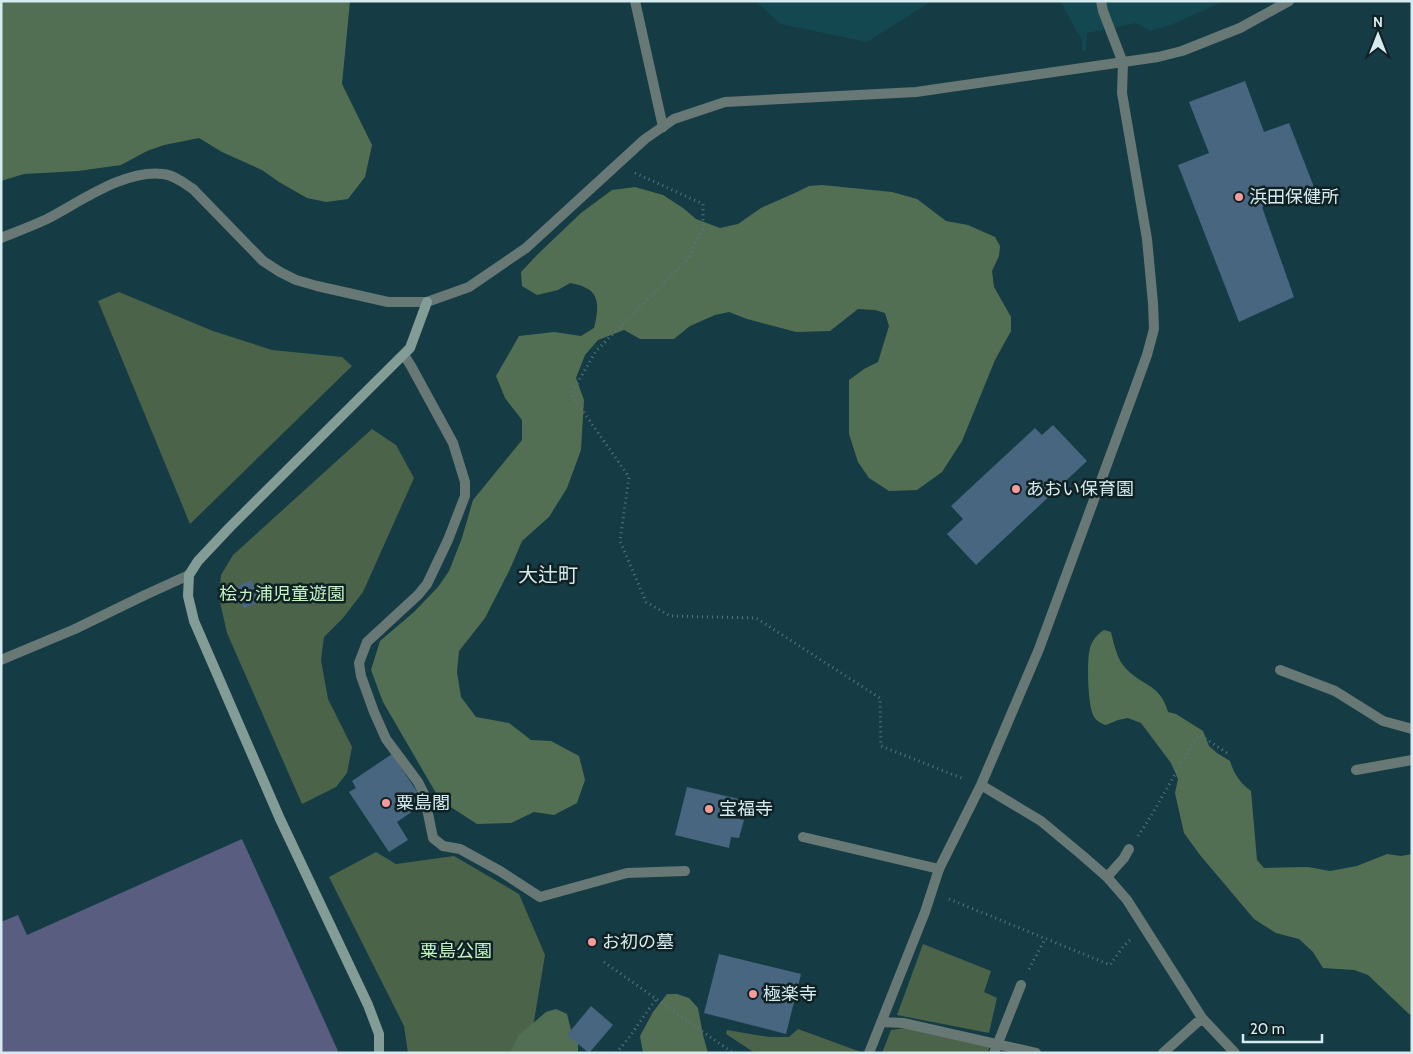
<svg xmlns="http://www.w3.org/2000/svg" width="1413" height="1054" viewBox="0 0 1413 1054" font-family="Cabin,'Noto Sans JP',sans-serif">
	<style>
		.built { fill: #134851 }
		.green { fill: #4a6349 }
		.forest { fill: #536f53 }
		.water { fill: #595d7f }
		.building { fill: #486680 }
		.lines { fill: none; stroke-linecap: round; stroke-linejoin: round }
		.path { stroke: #55767d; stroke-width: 3; stroke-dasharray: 1 4; stroke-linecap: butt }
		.lane { stroke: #687874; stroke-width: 10 }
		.street { stroke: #687874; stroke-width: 10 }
		.secondary { stroke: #839d96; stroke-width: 10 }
		.poi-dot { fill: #f59b9a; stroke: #102124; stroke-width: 2 }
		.labels { text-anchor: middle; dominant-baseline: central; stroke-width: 5; stroke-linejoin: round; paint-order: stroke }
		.poi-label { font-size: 18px; fill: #d6ebef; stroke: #102124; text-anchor: start }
		.park-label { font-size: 18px; fill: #c3f4c2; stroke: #102124 }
		.quarter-label { font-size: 20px; fill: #d6ebef; stroke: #102124 }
	</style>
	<rect width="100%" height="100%" fill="#153c44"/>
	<path class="built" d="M 755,1 L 932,1 L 867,42 L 781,24 Z
		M 1060,1 L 1224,1 L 1171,25 L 1150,31 L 1136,23 L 1087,33 L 1086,49 L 1083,52 L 1082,50 L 1082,40 Z"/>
	<path class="green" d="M 119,292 L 213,331 L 272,350 L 342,357 L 352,366 L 190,524 L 98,301 Z
		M 372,429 L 396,445 L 414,478 L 363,592 L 343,618 L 324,637 L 321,660 L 328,699 L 352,747 L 347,773 L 336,787 L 302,804 L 227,633 L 219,598 L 221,575 L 233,555 Z
		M 376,852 L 396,864 L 454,856 L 519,894 L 545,955 L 533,1027 L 520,1053 L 408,1053 L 404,1026 L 329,877 Z
		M 923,944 L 991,971 L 984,992 L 997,998 L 989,1033 L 897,1015 Z
		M 905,1028 L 990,1047 L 987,1053 L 882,1053 L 891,1030 Z
		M 798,1029 L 861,1052 L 755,1053 L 726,1034 L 727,1030 L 769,1037 L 789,1037 Z"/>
	<path class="forest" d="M 1,1 L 350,1 L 342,84 L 372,145 L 365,177 L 348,199 L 326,202 L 307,198 L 279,182 L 262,170 L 222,152 L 199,138 L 164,145 L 147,151 L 121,165 L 78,171 L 24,174 L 1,181 Z
		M 822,185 L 892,192 L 917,199 L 946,221 L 968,225 L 995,237 L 1000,246 L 999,256 L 992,271 L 994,287 L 1011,317 L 1011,331 L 995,360 L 962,441 L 942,472 L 917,490 L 889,491 L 869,478 L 858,462 L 849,434 L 849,380 L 864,369 L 878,362 L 889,326 L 885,313 L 875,310 L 858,309 L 830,331 L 796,332 L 747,319 L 729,312 L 715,315 L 690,326 L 674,339 L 640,339 L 624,330 L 598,340 L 585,355 L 576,378 L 584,400 L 582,433 L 581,450 L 567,488 L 549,517 L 522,541 L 510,569 L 485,618 L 459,651 L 457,672 L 461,697 L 476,717 L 509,723 L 531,740 L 551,741 L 579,756 L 585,780 L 577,803 L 554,815 L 534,812 L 511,823 L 477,824 L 440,800 L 383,702 L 371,670 L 380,641 L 414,612 L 438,587 L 449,571 L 462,538 L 473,500 L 522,440 L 522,420 L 505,398 L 496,376 L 519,336 L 554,332 L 581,336 L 594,328 C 597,315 602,295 586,288 C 581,285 575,284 570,283 L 558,290 L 537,295 L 522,286 L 521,272 L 539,253 L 581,213 L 612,190 L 635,187 L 663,195 L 683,208 L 696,219 L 720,228 L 738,224 L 761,208 L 797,192 L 809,186 Z
		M 1104,630 L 1111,632 C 1113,641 1117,658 1123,665 C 1139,686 1160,682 1168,712 L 1176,714 L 1203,731 L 1209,746 L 1217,753 L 1230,761 C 1234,774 1240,783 1251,791 L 1257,860 L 1264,868 L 1308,867 L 1330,871 L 1357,866 L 1387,854 L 1401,856 L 1412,854 L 1412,1015 L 1409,1014 L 1368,975 L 1354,970 L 1323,968 L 1313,952 L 1299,939 L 1276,933 L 1254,919 L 1200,855 L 1184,833 L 1175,793 L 1178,779 L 1171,763 L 1141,723 L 1128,718 L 1118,720 L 1106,725 C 1099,723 1094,719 1092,712 C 1088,701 1086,656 1091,645 C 1094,638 1098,634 1104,630 Z
		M 667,994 L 677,994 L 689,998 L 698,1008 L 703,1035 L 708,1053 L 643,1053 L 640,1036 L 653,1012 Z
		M 556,1009 L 567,1014 L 571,1030 L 578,1043 L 578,1053 L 510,1053 L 518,1036 L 546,1012 Z"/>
	<path class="water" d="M 242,839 L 338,1051 L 336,1053 L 1,1053 L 1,922 L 18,915 L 27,935 Z"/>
	<path class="building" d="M 1245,81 L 1264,132 L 1289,123 L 1314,187 L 1262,207 L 1294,297 L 1239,322 L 1178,165 L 1209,153 L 1189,102 Z
		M 1053,425 L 1087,461 L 976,565 L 947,534 L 963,519 L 951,506 L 1035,428 L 1042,435 Z
		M 251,580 L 261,601 L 244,609 L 234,588 Z
		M 392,754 L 422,799 L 410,807 L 413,811 L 397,822 L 408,840 L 389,852 L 349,792 L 356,788 L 352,781 Z
		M 687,787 L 739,799 L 734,818 L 744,820 L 739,838 L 731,837 L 729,848 L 675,835 Z
		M 719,954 L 801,974 L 786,1034 L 704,1013 Z
		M 591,1006 L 613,1025 L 589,1053 L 567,1035 Z"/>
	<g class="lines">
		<path class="path" d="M 635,173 L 703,204 L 703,228 L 688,259 L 596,351 L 571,394 L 629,477 L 620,541 L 646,602 L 670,616 L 756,618 L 880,698 L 881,746 L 964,779
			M 1138,836 L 1151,816 L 1193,743 L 1200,735 L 1230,755
			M 949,899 L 1110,965 L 1123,947 L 1130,940
			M 604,962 L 733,1053
			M 1029,969 L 1045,939
			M 616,1053 L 628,1039 L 656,999"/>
		<path class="lane" d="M 635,1 L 663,127
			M 1101,1 L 1103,11 L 1123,63
			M 803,837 L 939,869
			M 1107,877 L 1124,858 L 1129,849
			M 994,1053 L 1021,985"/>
		<path class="street" d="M 1,238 C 16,232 32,226 47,219 C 80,202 125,169 163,174 C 174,175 184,183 193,189 L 263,261 L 280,272 L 296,280 L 317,286 L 388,302 L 427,302 L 469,287 L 526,248 L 645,139 L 674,119 L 725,102 L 916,92 L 1158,57 L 1182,51 L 1240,28 L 1289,1
			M 404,355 L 411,366 L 453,443 L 465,482 L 465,496 L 448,540 L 427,584 L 418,595 L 367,642 L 359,663 L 361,676 L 374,712 L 386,739 L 418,782 L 424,794 L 433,838 L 443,846 L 460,849 L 500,871 L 540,897 L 627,873 L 685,871
			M 1,660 L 75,629 L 145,595 L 189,575
			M 1280,670 L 1335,691 L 1383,721 L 1412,729
			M 1356,770 L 1412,760
			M 981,785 L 1041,821 L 1083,856 L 1107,877 L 1127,900 L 1202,1018 L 1235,1053
			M 882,1022 L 903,1023 L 1036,1053
			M 869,1053 L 925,912 L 939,869 L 981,785 L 1039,649 L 1134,391 L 1147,355 L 1154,329 L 1153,303 L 1147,239 L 1122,93 L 1123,63
			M 1163,1053 L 1202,1018"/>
		<path class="secondary" d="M 379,1053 L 379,1034 L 368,1005 L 280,819 L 194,621 L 188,596 L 189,575 L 198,561 L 230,527 L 410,348 L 427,302"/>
	</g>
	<g class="poi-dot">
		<circle cx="1239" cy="197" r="5"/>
		<circle cx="1016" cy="489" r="5"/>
		<circle cx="386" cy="803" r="5"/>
		<circle cx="709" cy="809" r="5"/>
		<circle cx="592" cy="942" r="5"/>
		<circle cx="753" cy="994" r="5"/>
	</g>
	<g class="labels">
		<g class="poi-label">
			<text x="1249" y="197">浜田保健所</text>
			<text x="1026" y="489">あおい保育園</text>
			<text x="396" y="803">粟島閣</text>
			<text x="719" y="809">宝福寺</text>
			<text x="602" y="942">お初の墓</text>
			<text x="763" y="994">極楽寺</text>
		</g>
		<g class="park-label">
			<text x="282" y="594">桧ヵ浦児童遊園</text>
			<text x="456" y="951">粟島公園</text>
		</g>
		<g class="quarter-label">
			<text x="548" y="575">大辻町</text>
		</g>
	</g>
	<rect width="1413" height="1054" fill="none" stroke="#d6ebef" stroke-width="5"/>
	<g transform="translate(1378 35)" stroke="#102124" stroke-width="4" paint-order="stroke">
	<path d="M0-4L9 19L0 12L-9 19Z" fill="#d6ebef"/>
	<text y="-8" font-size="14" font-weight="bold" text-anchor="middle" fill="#d6ebef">N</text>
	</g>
	<path d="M1243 1034v8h79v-8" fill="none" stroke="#d6ebef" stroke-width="2.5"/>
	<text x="1250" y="1034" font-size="15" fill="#d6ebef" stroke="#102124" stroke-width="4" paint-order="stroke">20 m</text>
</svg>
